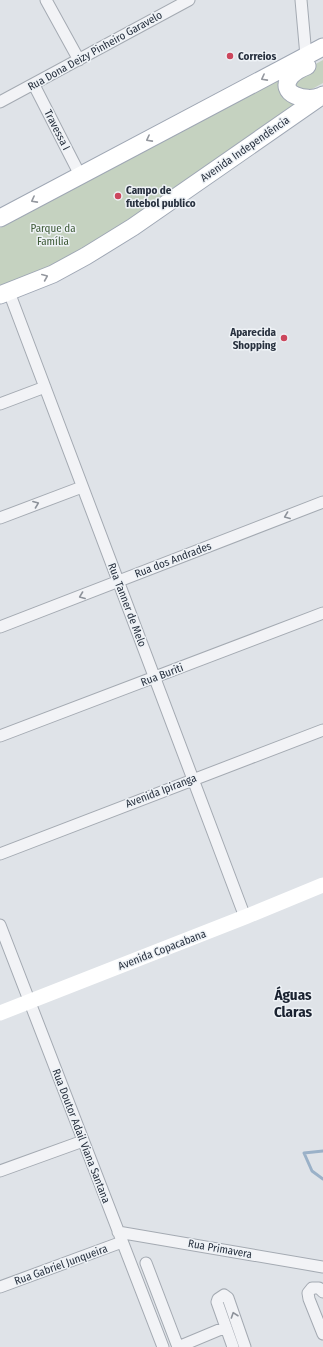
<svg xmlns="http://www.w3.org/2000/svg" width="323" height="1347" viewBox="0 0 323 1347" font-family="'Fira Sans Condensed',sans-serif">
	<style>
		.green { fill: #c5d2c0 }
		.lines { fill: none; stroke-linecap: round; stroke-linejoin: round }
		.stream { stroke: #9ab1c8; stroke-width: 3 }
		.street-casing { stroke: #a4aab2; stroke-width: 13 }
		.primary-casing { stroke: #9fa7b4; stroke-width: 19 }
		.street { stroke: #f2f3f6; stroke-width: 11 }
		.secondary { stroke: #fff; stroke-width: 15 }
		.primary { stroke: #fff; stroke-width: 17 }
		.oneway { stroke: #94989f }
		.oneway2 { stroke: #8d929a }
		.poi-dot { fill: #cc465c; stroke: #eef2f6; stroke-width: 1.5 }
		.labels { text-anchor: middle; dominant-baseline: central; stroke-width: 3; stroke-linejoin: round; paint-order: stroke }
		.street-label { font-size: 11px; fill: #28313f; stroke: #eef2f6 }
		.poi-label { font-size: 11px; font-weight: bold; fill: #28313f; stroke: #eef2f6; text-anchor: start }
		.park-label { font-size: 11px; fill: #3d5a36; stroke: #eef2f6 }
		.district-label { font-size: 15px; font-weight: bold; fill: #1a2230; stroke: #eef2f6 }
	</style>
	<rect width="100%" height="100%" fill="#dfe3e8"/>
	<path class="green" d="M 323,60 L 323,83 L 305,93 L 297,91 L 294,79 L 297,74 Z
		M 283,75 L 297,104 L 109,237 L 0,292 L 0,228 Z"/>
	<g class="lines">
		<path class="stream" d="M 323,1151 L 304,1153 L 312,1171 L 323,1179"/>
		<defs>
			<path id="street" d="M 46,0 L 79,60
				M 301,0 L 306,56
				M 34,85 L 80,175
				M 0,102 L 189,0
				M 9,292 L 245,917
				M 0,404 L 45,387
				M 0,518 L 82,487
				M 0,627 L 323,502
				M 0,736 L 323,613
				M 0,854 L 323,730
				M 0,925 L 163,1347
				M 0,1171 L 83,1141
				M 118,1232 L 323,1267
				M 146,1263 L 178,1347
				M 0,1287 L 122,1242
				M 323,1292 L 319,1288 L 312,1288 L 308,1293 L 309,1299 L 323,1334
				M 178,1347 L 226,1327
				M 233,1347 L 217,1302 L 218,1299 L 224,1295 L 228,1298 L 245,1347"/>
			<path id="primary" d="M 307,66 C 302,68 295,71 291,76 C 276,94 307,103 321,96
				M 0,218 L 323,47
				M 0,295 L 53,274 L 86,256 L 133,227 L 323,95"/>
		</defs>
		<use href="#street" class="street-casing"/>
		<use href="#primary" class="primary-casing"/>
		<use href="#street" class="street"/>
		<path class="secondary" d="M 0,1013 L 245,917 L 323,885"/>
		<use href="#primary" class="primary"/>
	</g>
	<defs><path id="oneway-chevron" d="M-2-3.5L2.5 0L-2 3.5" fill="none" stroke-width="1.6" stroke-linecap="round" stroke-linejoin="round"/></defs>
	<g class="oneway">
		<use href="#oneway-chevron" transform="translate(264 78) rotate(152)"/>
		<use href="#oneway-chevron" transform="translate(149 139) rotate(152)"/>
		<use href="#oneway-chevron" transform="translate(34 200) rotate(152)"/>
		<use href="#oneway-chevron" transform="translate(45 277) rotate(-23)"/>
	</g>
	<g class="oneway2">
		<use href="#oneway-chevron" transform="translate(36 504) rotate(-21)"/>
		<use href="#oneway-chevron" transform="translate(287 516) rotate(159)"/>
		<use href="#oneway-chevron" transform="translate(82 596) rotate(159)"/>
		<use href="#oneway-chevron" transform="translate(234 1315) rotate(-109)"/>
	</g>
	<g class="poi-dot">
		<circle cx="230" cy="56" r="4"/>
		<circle cx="118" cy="196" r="4"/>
		<circle cx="284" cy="338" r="4"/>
	</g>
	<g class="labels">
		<g class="street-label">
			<text transform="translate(95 51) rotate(-29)">Rua Dona Deizy Pinheiro Garavelo</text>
			<text transform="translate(57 130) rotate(63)">Travessa I</text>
			<text transform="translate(245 149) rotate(-35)">Avenida Independência</text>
			<text transform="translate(173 560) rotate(-21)">Rua dos Andrades</text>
			<text transform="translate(127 605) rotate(69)">Rua Tanner de Melo</text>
			<text transform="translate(162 675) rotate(-21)">Rua Buriti</text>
			<text transform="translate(161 791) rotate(-21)">Avenida Ipiranga</text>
			<text transform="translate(162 950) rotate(-21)">Avenida Copacabana</text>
			<text transform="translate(81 1136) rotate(69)">Rua Doutor Adail Viana Santana</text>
			<text transform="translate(220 1249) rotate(10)">Rua Primavera</text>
			<text transform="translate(61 1265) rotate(-20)">Rua Gabriel Junqueira</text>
		</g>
		<g class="poi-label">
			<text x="238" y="56">Correios</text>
			<text x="126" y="190">Campo de<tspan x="126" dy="13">futebol publico</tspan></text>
			<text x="276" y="332" text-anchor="end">Aparecida<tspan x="276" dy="13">Shopping</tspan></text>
		</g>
		<g class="park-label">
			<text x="53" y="228">Parque da<tspan x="53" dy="13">Família</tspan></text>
		</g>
		<g class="district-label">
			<text x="293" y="995">Águas<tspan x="293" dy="17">Claras</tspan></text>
		</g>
	</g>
</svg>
